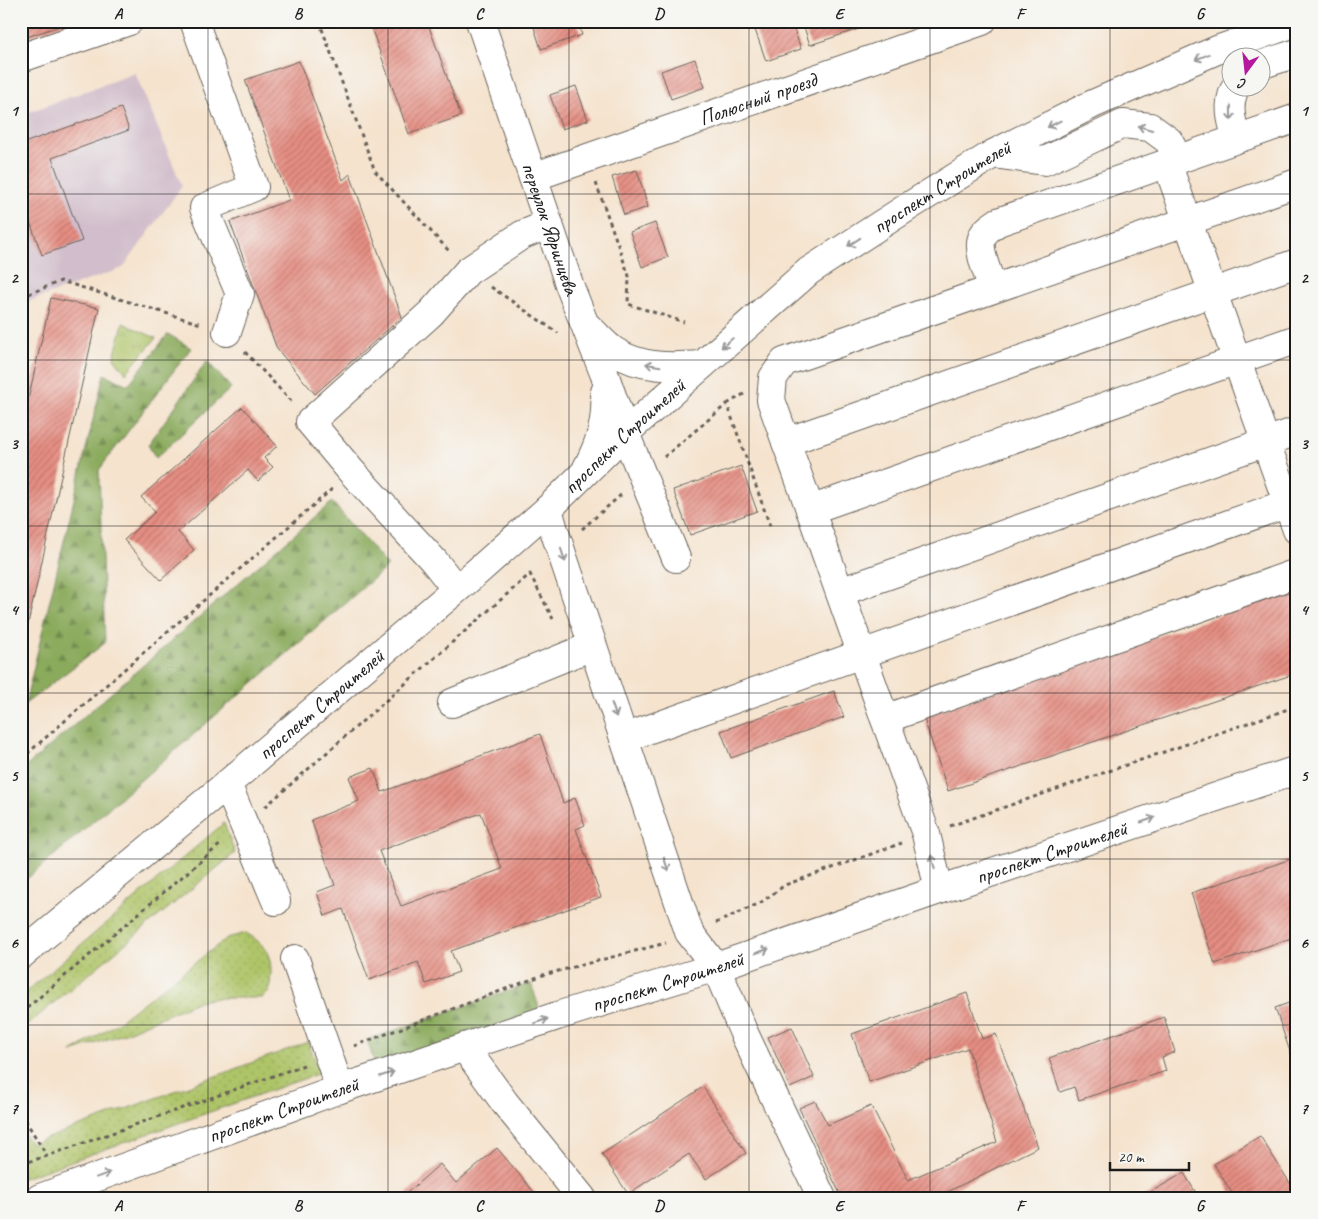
<svg xmlns="http://www.w3.org/2000/svg" width="1318" height="1219" viewBox="0 0 1318 1219" font-family="Caveat,sans-serif">
	<style>
		.industrial { fill: #d1bdcb }
		.grass { fill: url(#grass-dots); stroke: #657042 }
		.forest { fill: url(#forest-firs); stroke: #53633c }
		.park { fill: url(#park-tufts); stroke: #657042 }
		.building { fill: url(#building-hatch); fill-rule: evenodd }
		.lines { fill: none; stroke-linecap: round; stroke-linejoin: round }
		.minor-casing { stroke: #68625a; stroke-width: 30 }
		.major-casing { stroke: #68625a; stroke-width: 30 }
		.path { stroke: #68625a; stroke-width: 3; stroke-dasharray: 4 4; stroke-linecap: butt }
		.minor { stroke: #fff; stroke-width: 28 }
		.major { stroke: #fff; stroke-width: 28 }
		.oneway { stroke: #999 }
		.grid { fill: none; stroke: #1c1c1c; stroke-width: 1; stroke-opacity: 0.55 }
		.labels { text-anchor: middle; dominant-baseline: central; stroke-width: 5; stroke-linejoin: round; paint-order: stroke }
		.street-label { font-size: 21px; fill: #1c1c1c; stroke: #f6f6f2 }
		.neatline { fill: none; stroke: #1c1c1c; stroke-width: 2 }
		.grid-label { font-size: 16px; text-anchor: middle; font-weight: bold; fill: #1c1c1c }
	</style>
	<defs>
		<pattern id="grass-dots" width="8" height="8" patternUnits="userSpaceOnUse" patternTransform="scale(1.25)"><rect width="8" height="8" fill="#aec468"/><path d="M2 2h.1M6 6h.1" fill="none" stroke="#95a85a" stroke-width="1.8" stroke-linecap="round"/></pattern>
		<pattern id="forest-firs" width="22" height="20" patternUnits="userSpaceOnUse" patternTransform="scale(1.25)"><rect width="22" height="20" fill="#8aaa5c"/><path d="M5 1l3.5 6h-7zM16 11l3.5 6h-7z" fill="#708a4b"/></pattern>
		<pattern id="park-tufts" width="24" height="20" patternUnits="userSpaceOnUse" patternTransform="scale(1.25)"><rect width="24" height="20" fill="#aec468"/><path d="M3 7l-1-3M5 7V3M7 7l1-3M15 17l-1-3M17 17v-4M19 17l1-3" fill="none" stroke="#95a85a"/></pattern>
		<pattern id="building-hatch" width="6" height="6" patternUnits="userSpaceOnUse" patternTransform="scale(1.25)"><rect width="6" height="6" fill="#e68e83"/><path d="M-1 1l2-2M0 6l6-6M5 7l2-2" fill="none" stroke="#ba736a"/></pattern>
	</defs>
	<rect width="100%" height="100%" fill="#f6f6f2"/>
	<filter id="ink" filterUnits="userSpaceOnUse"><feTurbulence type="fractalNoise" baseFrequency=".02" numOctaves="2"/><feDisplacementMap in="SourceGraphic" scale="10" xChannelSelector="R" yChannelSelector="G"/><feConvolveMatrix kernelMatrix="1 2 1 2 8 2 1 2 1" color-interpolation-filters="sRGB"/></filter>
	<filter id="wash" filterUnits="userSpaceOnUse"><feTurbulence type="fractalNoise" baseFrequency=".0096" numOctaves="4" result="noise"/><feDisplacementMap in="SourceGraphic" scale="20" xChannelSelector="R" yChannelSelector="G"/><feGaussianBlur stdDeviation="1.12" result="paint"/><feColorMatrix in="noise" values="0 0 0 0 0 0 0 0 0 0 0 0 0 0 0 0 0 1.4 0 .05"/><feComposite in="paint" operator="in"/></filter>
	<g filter="url(#wash)">
		<rect width="100%" height="100%" fill="#f5e3ce"/>
		<path class="industrial" d="M 135,73 L 182,186 L 123,268 L 21,304 L 21,115 Z"/>
		<path class="grass" d="M 224,823 L 235,853 L 21,1030 L 21,996 Z
			M 246,933 C 273,948 273,964 269,992 L 262,998 L 218,998 L 199,1001 L 123,1034 L 71,1052 L 113,1026 L 227,938 Z
			M 308,1042 L 320,1073 L 21,1179 L 21,1129 L 31,1144 Z"/>
		<path class="forest" d="M 168,334 L 191,348 L 99,470 L 105,643 L 25,704 L 104,374 L 128,385 Z
			M 207,361 L 231,388 L 156,458 L 148,445 Z
			M 332,502 L 388,566 L 21,884 L 21,771 Z
			M 531,983 L 540,1010 L 376,1067 L 367,1040 Z"/>
		<path class="park" d="M 123,323 L 156,338 L 126,373 L 114,358 Z"/>
		<g id="blocks">
			<path class="building" d="M 21,21 L 71,21 L 71,22 L 21,39 Z
				M 399,21 L 427,21 L 461,116 L 409,134 L 372,30 Z
				M 532,21 L 577,21 L 582,35 L 541,49 Z
				M 752,21 L 791,21 L 801,49 L 766,61 Z
				M 802,21 L 876,21 L 877,23 L 810,45 Z
				M 695,59 L 705,87 L 671,99 L 661,71 Z
				M 299,61 L 343,180 L 350,174 L 402,317 L 315,394 L 277,349 L 230,222 L 289,200 L 245,80 Z
				M 576,86 L 588,120 L 562,129 L 550,95 Z
				M 121,108 L 129,130 L 52,158 L 82,241 L 42,255 L 21,197 L 21,144 Z
				M 637,170 L 648,207 L 624,215 L 612,177 Z
				M 655,223 L 668,257 L 642,267 L 630,232 Z
				M 51,298 L 99,308 L 22,650 L 21,431 Z
				M 242,407 L 277,446 L 264,458 L 273,467 L 258,481 L 248,470 L 178,532 L 194,550 L 161,580 L 124,540 L 155,512 L 141,497 Z
				M 741,466 L 757,511 L 690,535 L 673,490 Z
				M 1297,589 L 1297,673 L 948,791 L 923,716 Z
				M 834,691 L 844,717 L 731,758 L 721,731 Z
				M 540,734 L 563,803 L 575,798 L 585,825 L 576,829 L 601,897 L 451,951 L 459,972 L 426,984 L 418,962 L 369,980 L 343,909 L 325,916 L 317,892 L 335,885 L 311,820 L 359,801 L 349,777 L 373,768 L 382,792 ZM 481,813 L 502,869 L 401,906 L 379,851 Z
				M 1297,857 L 1297,936 L 1215,964 L 1191,893 Z
				M 967,993 L 982,1039 L 996,1034 L 1038,1147 L 935,1198 L 842,1198 L 799,1108 L 815,1101 L 828,1125 L 871,1106 L 908,1180 L 997,1142 L 968,1048 L 869,1082 L 852,1034 Z
				M 1297,1000 L 1297,1066 L 1295,1066 L 1275,1008 Z
				M 1164,1017 L 1175,1052 L 1162,1057 L 1166,1071 L 1079,1100 L 1074,1087 L 1060,1092 L 1049,1058 Z
				M 792,1027 L 814,1077 L 790,1088 L 768,1037 Z
				M 703,1087 L 746,1153 L 706,1179 L 689,1154 L 628,1194 L 602,1154 Z
				M 1260,1136 L 1297,1194 L 1297,1198 L 1235,1198 L 1214,1164 Z
				M 497,1148 L 539,1198 L 401,1198 L 440,1164 L 456,1183 Z
				M 1184,1173 L 1199,1198 L 1140,1198 Z"/>
		</g>
	</g>
	<g filter="url(#ink)">
		<use href="#blocks" fill-opacity="0" stroke="#68625a" stroke-width="1"/>
		<g class="lines">
			<defs>
				<g id="minor">
					<path d="M 194,21 L 254,187 L 204,208 L 240,294 L 227,332"/>
					<path id="s1" d="M 480,21 L 570,287 L 604,373 L 625,433 L 676,558"/>
					<path d="M 21,58 L 129,21"/>
					<path d="M 1260,65 L 1297,53"/>
					<path d="M 1235,88 C 1227,105 1231,121 1237,138"/>
					<path d="M 993,154 L 1045,161 L 1123,124 L 1150,127 L 1169,141 L 1178,160"/>
					<path d="M 1167,163 L 1297,530"/>
					<path id="s2" d="M 533,177 L 982,21"/>
					<path d="M 993,288 C 989,276 977,251 982,238 C 984,231 992,226 998,222 L 1297,118"/>
					<path d="M 588,327 C 597,335 605,345 614,351 C 641,369 672,367 702,365"/>
					<path d="M 786,442 L 1297,263"/>
					<path d="M 586,470 C 600,443 607,424 605,392"/>
					<path d="M 810,510 L 1297,339"/>
					<path d="M 456,589 L 434,561 L 351,471 L 310,422 L 431,313 L 468,271 L 522,235 L 549,224"/>
					<path d="M 840,592 L 1297,431"/>
					<path d="M 452,703 L 592,646"/>
					<path d="M 885,719 L 1297,573"/>
					<path d="M 624,738 L 1297,500"/>
					<path d="M 227,784 L 276,901"/>
					<path d="M 939,890 L 926,834 L 771,400 L 773,378 L 784,362 L 1297,183"/>
					<path d="M 295,959 L 340,1089"/>
					<path d="M 716,967 L 743,1031 L 822,1198"/>
					<path d="M 465,1048 L 505,1103 L 582,1198"/>
				</g>
				<g id="major">
					<path d="M 548,509 L 554,530 L 689,932 L 716,967"/>
					<path id="s3" d="M 21,955 L 227,784 L 478,571 L 548,509 L 625,433 L 809,271 L 911,205 L 993,154 L 1093,104 L 1217,50 L 1297,22"/>
					<path id="s4" d="M 40,1198 L 340,1089 L 557,1016 L 716,967 L 939,890 L 1297,770"/>
				</g>
			</defs>
			<use href="#minor" class="minor-casing"/>
			<use href="#major" class="major-casing"/>
			<path class="path" d="M 319,21 L 375,171 L 450,252
				M 596,183 L 629,276 L 628,304 L 684,322
				M 491,287 L 558,333
				M 21,297 L 61,281 L 201,324
				M 245,352 L 292,402
				M 727,404 L 744,394
				M 664,457 L 727,404 L 770,526
				M 582,529 L 622,494
				M 21,759 L 332,489
				M 265,807 L 530,574 L 553,619
				M 950,826 L 1297,706
				M 716,923 L 760,903 L 785,885 L 902,843
				M 21,1013 L 222,843
				M 354,1046 L 543,975 L 666,943
				M 21,1113 L 47,1156
				M 21,1164 L 47,1156 L 304,1065"/>
			<use href="#minor" class="minor"/>
			<use href="#major" class="major"/>
		</g>
		<defs><path id="oneway-shaft" d="M-6 0H5M1.5-3L5.5 0L1.5 3" fill="none" stroke-width="1.6" stroke-linecap="round" stroke-linejoin="round" transform="scale(1.25)"/></defs>
		<g class="oneway">
			<use href="#oneway-shaft" transform="translate(1202 57) rotate(157)"/>
			<use href="#oneway-shaft" transform="translate(1231 113) rotate(89)"/>
			<use href="#oneway-shaft" transform="translate(1054 124) rotate(153)"/>
			<use href="#oneway-shaft" transform="translate(1145 128) rotate(-165)"/>
			<use href="#oneway-shaft" transform="translate(854 242) rotate(147)"/>
			<use href="#oneway-shaft" transform="translate(727 343) rotate(140)"/>
			<use href="#oneway-shaft" transform="translate(653 365) rotate(-171)"/>
			<use href="#oneway-shaft" transform="translate(563 555) rotate(72)"/>
			<use href="#oneway-shaft" transform="translate(614 710) rotate(71)"/>
			<use href="#oneway-shaft" transform="translate(1148 820) rotate(-19)"/>
			<use href="#oneway-shaft" transform="translate(933 862) rotate(-103)"/>
			<use href="#oneway-shaft" transform="translate(666 864) rotate(71)"/>
			<use href="#oneway-shaft" transform="translate(762 951) rotate(-19)"/>
			<use href="#oneway-shaft" transform="translate(541 1021) rotate(-19)"/>
			<use href="#oneway-shaft" transform="translate(387 1074) rotate(-19)"/>
			<use href="#oneway-shaft" transform="translate(103 1175) rotate(-20)"/>
		</g>
	</g>
	<path class="grid" d="M 208,21 L 208,1198M 388,21 L 388,1198M 569,21 L 569,1198M 749,21 L 749,1198M 930,21 L 930,1198M 1110,21 L 1110,1198M 21,194 L 1297,194M 21,360 L 1297,360M 21,526 L 1297,526M 21,693 L 1297,693M 21,859 L 1297,859M 21,1025 L 1297,1025"/>
	<g class="labels">
		<g class="street-label">
			<text stroke="none"><textPath href="#s2" startOffset="238">Полюсный проезд</textPath></text>
			<text stroke="none"><textPath href="#s3" startOffset="1201">проспект Строителей</textPath></text>
			<text stroke="none"><textPath href="#s1" startOffset="219">переулок Ядринцева</textPath></text>
			<text stroke="none"><textPath href="#s3" startOffset="796">проспект Строителей</textPath></text>
			<text stroke="none"><textPath href="#s3" startOffset="391">проспект Строителей</textPath></text>
			<text stroke="none"><textPath href="#s4" startOffset="1069">проспект Строителей</textPath></text>
			<text stroke="none"><textPath href="#s4" startOffset="664">проспект Строителей</textPath></text>
			<text stroke="none"><textPath href="#s4" startOffset="259">проспект Строителей</textPath></text>
		</g>
	</g>
	<rect width="1318" height="1219" fill="none" stroke="#f6f6f2" stroke-width="55"/>
	<g transform="translate(1246 72) rotate(195)"><circle r="24" fill="#f6f6f2" stroke="#9f9f9c"/>
	<path d="M0-4L9 19L0 12L-9 19Z" fill="#b5179e"/>
	<text y="-8" font-size="14" font-weight="bold" text-anchor="middle" fill="#1c1c1c">С</text>
	</g>
	<path d="M1110 1162v8h79v-8" fill="none" stroke="#1c1c1c" stroke-width="2.5"/>
	<text x="1118" y="1162" font-size="15" fill="#1c1c1c" stroke="#f6f6f2" stroke-width="4" paint-order="stroke">20 m</text>
	<rect x="28" y="28" width="1262" height="1164" class="neatline"/>
	<g class="grid-label">
		<text x="118" y="19">A</text>
		<text x="298" y="19">B</text>
		<text x="479" y="19">C</text>
		<text x="659" y="19">D</text>
		<text x="839" y="19">E</text>
		<text x="1020" y="19">F</text>
		<text x="1200" y="19">G</text>
		<text x="14" y="116">1</text>
		<text x="1304" y="116">1</text>
		<text x="14" y="283">2</text>
		<text x="1304" y="283">2</text>
		<text x="14" y="449">3</text>
		<text x="1304" y="449">3</text>
		<text x="14" y="615">4</text>
		<text x="1304" y="615">4</text>
		<text x="14" y="781">5</text>
		<text x="1304" y="781">5</text>
		<text x="14" y="948">6</text>
		<text x="1304" y="948">6</text>
		<text x="14" y="1114">7</text>
		<text x="1304" y="1114">7</text>
		<text x="118" y="1211">A</text>
		<text x="298" y="1211">B</text>
		<text x="479" y="1211">C</text>
		<text x="659" y="1211">D</text>
		<text x="839" y="1211">E</text>
		<text x="1020" y="1211">F</text>
		<text x="1200" y="1211">G</text>
	</g>
</svg>
